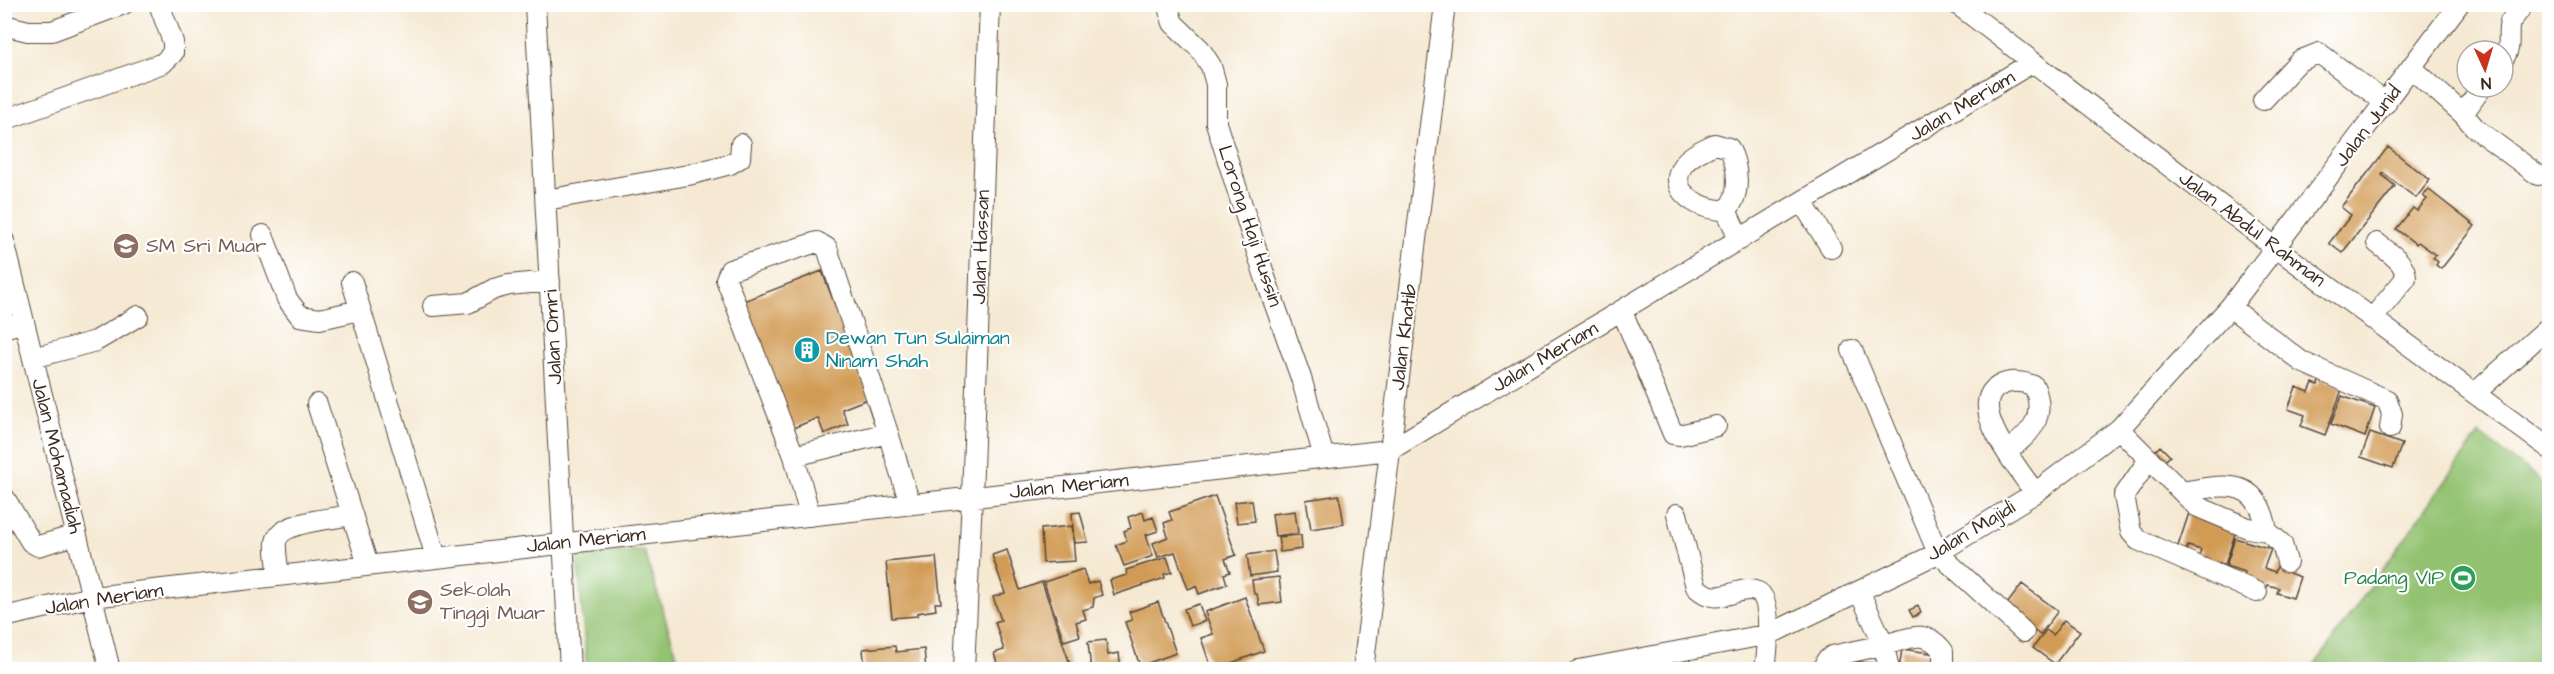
<svg xmlns="http://www.w3.org/2000/svg" width="2554" height="674" viewBox="0 0 2554 674" font-family="'Architects Daughter',sans-serif">
	<style>
		.green { fill: #93c271; stroke: #677648; stroke-width: 1.5 }
		.building { fill: #d19b55 }
		.lines { fill: none; stroke-linecap: round; stroke-linejoin: round }
		.minor-casing { stroke: #574739; stroke-width: 22 }
		.minor { stroke: #fff; stroke-width: 20 }
		.labels { text-anchor: middle; dominant-baseline: central; stroke-width: 4.5; stroke-linejoin: round; paint-order: stroke }
		.street-label { font-size: 20px; fill: #3b2a1e; stroke: #fff }
		.education-label { font-size: 20px; fill: #785e54; stroke: #fff; text-anchor: start }
		.culture-label { font-size: 20px; fill: #0d838f; stroke: #fff; text-anchor: start }
		.leisure-label { font-size: 20px; fill: #27864d; stroke: #fff; text-anchor: end }
	</style>
	<rect width="100%" height="100%" fill="#fff"/>
	<filter id="ink" filterUnits="userSpaceOnUse"><feTurbulence type="fractalNoise" baseFrequency=".0167" numOctaves="2"/><feDisplacementMap in="SourceGraphic" scale="12" xChannelSelector="R" yChannelSelector="G"/><feConvolveMatrix kernelMatrix="1 2 1 2 8 2 1 2 1" color-interpolation-filters="sRGB"/></filter>
	<filter id="wash" filterUnits="userSpaceOnUse"><feTurbulence type="fractalNoise" baseFrequency=".008" numOctaves="4" result="noise"/><feDisplacementMap in="SourceGraphic" scale="24" xChannelSelector="R" yChannelSelector="G"/><feGaussianBlur stdDeviation="1.35" result="paint"/><feColorMatrix in="noise" values="0 0 0 0 0 0 0 0 0 0 0 0 0 0 0 0 0 1.4 0 .05"/><feComposite in="paint" operator="in"/></filter>
	<g filter="url(#wash)">
		<rect width="100%" height="100%" fill="#f5e9d3"/>
		<path class="green" d="M 2479,434 L 2549,487 L 2549,669 L 2312,669 Z
			M 644,550 L 681,669 L 587,669 L 577,555 Z"/>
		<g id="blocks">
			<path class="building" d="M 2388,147 L 2430,180 L 2416,198 L 2383,173 L 2382,175 L 2395,186 L 2342,253 L 2329,243 L 2351,215 L 2341,207 Z
				M 2429,190 L 2475,226 L 2441,269 L 2436,265 L 2438,262 L 2433,258 L 2436,255 L 2418,242 L 2416,244 L 2396,229 L 2413,208 L 2417,211 L 2427,199 L 2423,196 Z
				M 822,271 L 870,398 L 842,409 L 848,424 L 824,434 L 818,418 L 793,428 L 744,301 Z
				M 2320,378 L 2343,387 L 2325,435 L 2301,426 L 2305,415 L 2288,409 L 2296,387 L 2309,392 L 2313,383 L 2318,385 Z
				M 2342,396 L 2375,408 L 2365,437 L 2331,424 Z
				M 2370,433 L 2402,444 L 2393,468 L 2361,457 Z
				M 2160,446 L 2170,456 L 2161,465 L 2151,455 Z
				M 1339,495 L 1344,524 L 1311,529 L 1306,500 Z
				M 1215,496 L 1236,555 L 1225,559 L 1230,572 L 1224,574 L 1227,584 L 1199,594 L 1196,586 L 1188,589 L 1175,552 L 1158,557 L 1153,543 L 1168,537 L 1164,523 L 1172,520 L 1169,512 Z
				M 1252,500 L 1255,521 L 1237,523 L 1234,502 Z
				M 1295,511 L 1298,533 L 1275,536 L 1272,514 Z
				M 1080,512 L 1088,542 L 1074,543 L 1072,513 Z
				M 1143,512 L 1145,520 L 1153,517 L 1158,531 L 1146,535 L 1153,556 L 1124,566 L 1116,545 L 1127,541 L 1124,531 L 1131,528 L 1128,517 Z
				M 2189,513 L 2211,521 L 2241,515 L 2225,565 L 2199,557 L 2201,550 L 2188,546 L 2185,552 L 2177,549 Z
				M 1072,526 L 1075,561 L 1043,563 L 1041,529 Z
				M 1301,535 L 1302,549 L 1280,552 L 1278,537 Z
				M 2235,538 L 2271,549 L 2264,568 L 2275,572 L 2278,564 L 2291,568 L 2289,573 L 2300,577 L 2293,598 L 2277,593 L 2279,588 L 2268,585 L 2266,589 L 2243,579 L 2245,572 L 2226,566 Z
				M 1007,550 L 1020,590 L 1042,582 L 1072,670 L 999,670 L 994,653 L 1004,650 L 995,622 L 1001,620 L 993,597 L 1005,593 L 992,555 Z
				M 1274,551 L 1277,572 L 1250,576 L 1247,555 Z
				M 936,557 L 941,603 L 935,603 L 936,610 L 917,613 L 917,616 L 892,618 L 886,562 Z
				M 1167,557 L 1172,572 L 1164,574 L 1165,578 L 1114,595 L 1110,580 L 1127,575 L 1126,570 Z
				M 1083,569 L 1088,584 L 1098,581 L 1102,595 L 1094,598 L 1093,607 L 1083,610 L 1086,619 L 1076,622 L 1080,636 L 1064,641 L 1044,582 Z
				M 1279,577 L 1282,602 L 1259,605 L 1257,594 L 1254,594 L 1252,580 Z
				M 2022,584 L 2058,611 L 2040,635 L 2004,608 Z
				M 1245,597 L 1264,651 L 1212,670 L 1201,638 L 1213,634 L 1205,612 Z
				M 1158,602 L 1176,653 L 1140,666 L 1125,622 L 1132,620 L 1129,612 Z
				M 1199,604 L 1205,621 L 1190,626 L 1184,609 Z
				M 1918,606 L 1921,613 L 1913,617 L 1909,610 Z
				M 2064,620 L 2080,631 L 2055,664 L 2033,648 L 2046,630 L 2053,635 Z
				M 1106,640 L 1108,655 L 1119,653 L 1121,670 L 1091,670 L 1088,642 Z
				M 895,646 L 896,652 L 924,649 L 926,670 L 865,670 L 863,649 Z
				M 1902,649 L 1937,654 L 1935,670 L 1899,670 Z
				M 1849,661 L 1879,664 L 1878,670 L 1848,670 Z"/>
		</g>
	</g>
	<g filter="url(#ink)">
		<use href="#blocks" fill-opacity="0" stroke="#574739" stroke-width="1.5"/>
		<g class="lines">
			<defs>
				<path id="minor" d="M 535,4 L 570,670
					M 1167,4 L 1173,23 L 1200,49 L 1211,66 L 1216,84 L 1216,123 L 1265,277 L 1301,378 L 1324,457
					M 1957,4 L 2275,247 L 2550,449
					M 4,25 L 28,31 L 52,31 L 124,4
					M 2503,59 C 2513,46 2506,36 2510,22 L 2524,4
					M 2412,68 L 2463,114 L 2482,87
					M 2263,100 L 2299,61 L 2319,53 L 2386,103
					M 2463,114 L 2476,129 L 2538,175
					M 4,120 L 163,63 L 173,53 L 173,42 L 159,4
					M 546,200 L 688,175 L 730,164 L 740,158 L 741,144
					M 1802,202 L 1831,248
					M 1726,210 C 1704,212 1664,192 1683,165 C 1690,155 1704,149 1715,144 L 1729,148 C 1738,165 1742,196 1726,210 L 1740,240
					M 263,235 L 287,299 L 300,316 L 320,319 L 360,310
					M 4,241 L 110,670
					M 352,282 L 436,557
					M 433,306 L 468,303 L 494,289 L 509,285 L 550,281
					M 2230,307 L 2302,362 L 2387,400 L 2392,414 L 2390,428
					M 1622,311 L 1673,434 L 1680,435 L 1716,426
					M 2372,319 L 2406,278 C 2406,262 2388,252 2377,243
					M 4,328 L 24,322
					M 1852,350 L 1938,553 L 2024,632
					M 33,358 L 96,341 L 138,316
					M 2475,393 L 2550,326
					M 317,404 L 368,565
					M 2119,429 L 2196,506 L 2248,528 L 2267,531 L 2282,544 L 2287,562
					M 2007,451 C 2031,434 2047,417 2034,386 C 2023,381 2010,380 1999,386 C 1964,405 2021,472 2035,493
					M 794,456 L 726,279 L 730,270 L 817,242 L 827,248 L 888,433
					M 2149,459 L 2124,496 L 2131,532 L 2138,540 L 2257,592
					M 2182,492 C 2224,485 2258,475 2267,531
					M 4,497 L 31,542 L 38,546 L 76,535
					M 1677,514 L 1696,587 C 1719,610 1737,583 1758,592 C 1774,599 1767,655 1765,670
					M 810,516 L 794,456 L 888,433 L 910,504
					M 279,576 C 278,565 275,553 276,542 C 279,521 334,519 352,515
					M 4,617 L 92,597 L 1390,450 L 2033,62
					M 964,670 L 972,497 L 990,4
					M 1363,670 L 1445,4
					M 1579,670 L 1770,634 L 1938,553 L 2035,493 L 2119,429 L 2230,307 L 2459,4
					M 1823,670 L 1826,661 L 1832,656 L 1884,645 L 1859,591
					M 1889,670 L 1884,645 C 1909,639 1924,627 1943,651 L 1943,670"/>
			</defs>
			<use href="#minor" class="minor-casing"/>
			<use href="#minor" class="minor"/>
		</g>
	</g>
	<defs>
		<symbol id="school-disc" viewBox="-11 -11 22 22"><circle r="9.5" fill="#8d6e63" stroke="#fff"/><path d="M0-5L7-2L0 1L-7-2ZM-4 1L0 2.5L4 1V4Q0 6-4 4Z" fill="#fff"/></symbol>
		<symbol id="building-disc" viewBox="-11 -11 22 22"><circle r="9.5" fill="#0f9aa8" stroke="#fff"/><path d="M-4-6H4V6H1V3H-1V6H-4ZM-2.5-4.3h1.7v1.8h-1.7ZM.8-4.3h1.7v1.8H.8ZM-2.5-1h1.7V.8h-1.7ZM.8-1h1.7V.8H.8Z" fill="#fff"/></symbol>
		<symbol id="stadium-disc" viewBox="-11 -11 22 22"><circle r="9.5" fill="#2e9e5b" stroke="#fff"/><path d="M0-5a6.5 5 0 1 0 0 10a6.5 5 0 1 0 0-10ZM-3.5-1.8h7v3.6h-7Z" fill="#fff"/></symbol>
	</defs>
	<g fill-rule="evenodd">
		<use href="#school-disc" x="111" y="231" width="30" height="30"/>
		<use href="#building-disc" x="792" y="335" width="30" height="30"/>
		<use href="#stadium-disc" x="2448" y="563" width="30" height="30"/>
		<use href="#school-disc" x="405" y="587" width="30" height="30"/>
	</g>
	<g class="labels">
		<g class="street-label">
			<text transform="translate(1962 106) rotate(-31)">Jalan Meriam</text>
			<text transform="translate(2368 126) rotate(-53)">Jalan Junid</text>
			<text transform="translate(1250 226) rotate(72)">Lorong Haji Hussin</text>
			<text transform="translate(2252 229) rotate(37)">Jalan Abdul Rahman</text>
			<text transform="translate(981 247) rotate(-88)">Jalan Hassan</text>
			<text transform="translate(553 337) rotate(-93)">Jalan Omri</text>
			<text transform="translate(1404 337) rotate(-83)">Jalan Khatib</text>
			<text transform="translate(1545 357) rotate(-31)">Jalan Meriam</text>
			<text transform="translate(57 456) rotate(76)">Jalan Mohamadiah</text>
			<text transform="translate(1069 486) rotate(-6)">Jalan Meriam</text>
			<text transform="translate(1971 531) rotate(-31)">Jalan Majidi</text>
			<text transform="translate(586 540) rotate(-6)">Jalan Meriam</text>
			<text transform="translate(104 599) rotate(-9)">Jalan Meriam</text>
		</g>
		<g class="education-label">
			<text x="146" y="246">SM Sri Muar</text>
			<text x="440" y="590">Sekolah<tspan x="440" dy="23">Tinggi Muar</tspan></text>
		</g>
		<g class="culture-label">
			<text x="826" y="338">Dewan Tun Sulaiman<tspan x="826" dy="23">Ninam Shah</tspan></text>
		</g>
		<g class="leisure-label">
			<text x="2444" y="578">Padang VIP</text>
		</g>
	</g>
	<rect width="2554" height="674" fill="none" stroke="#fff" stroke-width="24"/>
	<g transform="translate(2485 69) rotate(176)"><circle r="28" fill="#ffffff" stroke="#b1aaa5" stroke-width="1.5"/>
	<path d="M0-4.5L10 22L0 15L-10 22Z" fill="#c8321e"/>
	<text y="-9" font-size="16" font-weight="bold" text-anchor="middle" fill="#3b2a1e">N</text>
	</g>
</svg>
